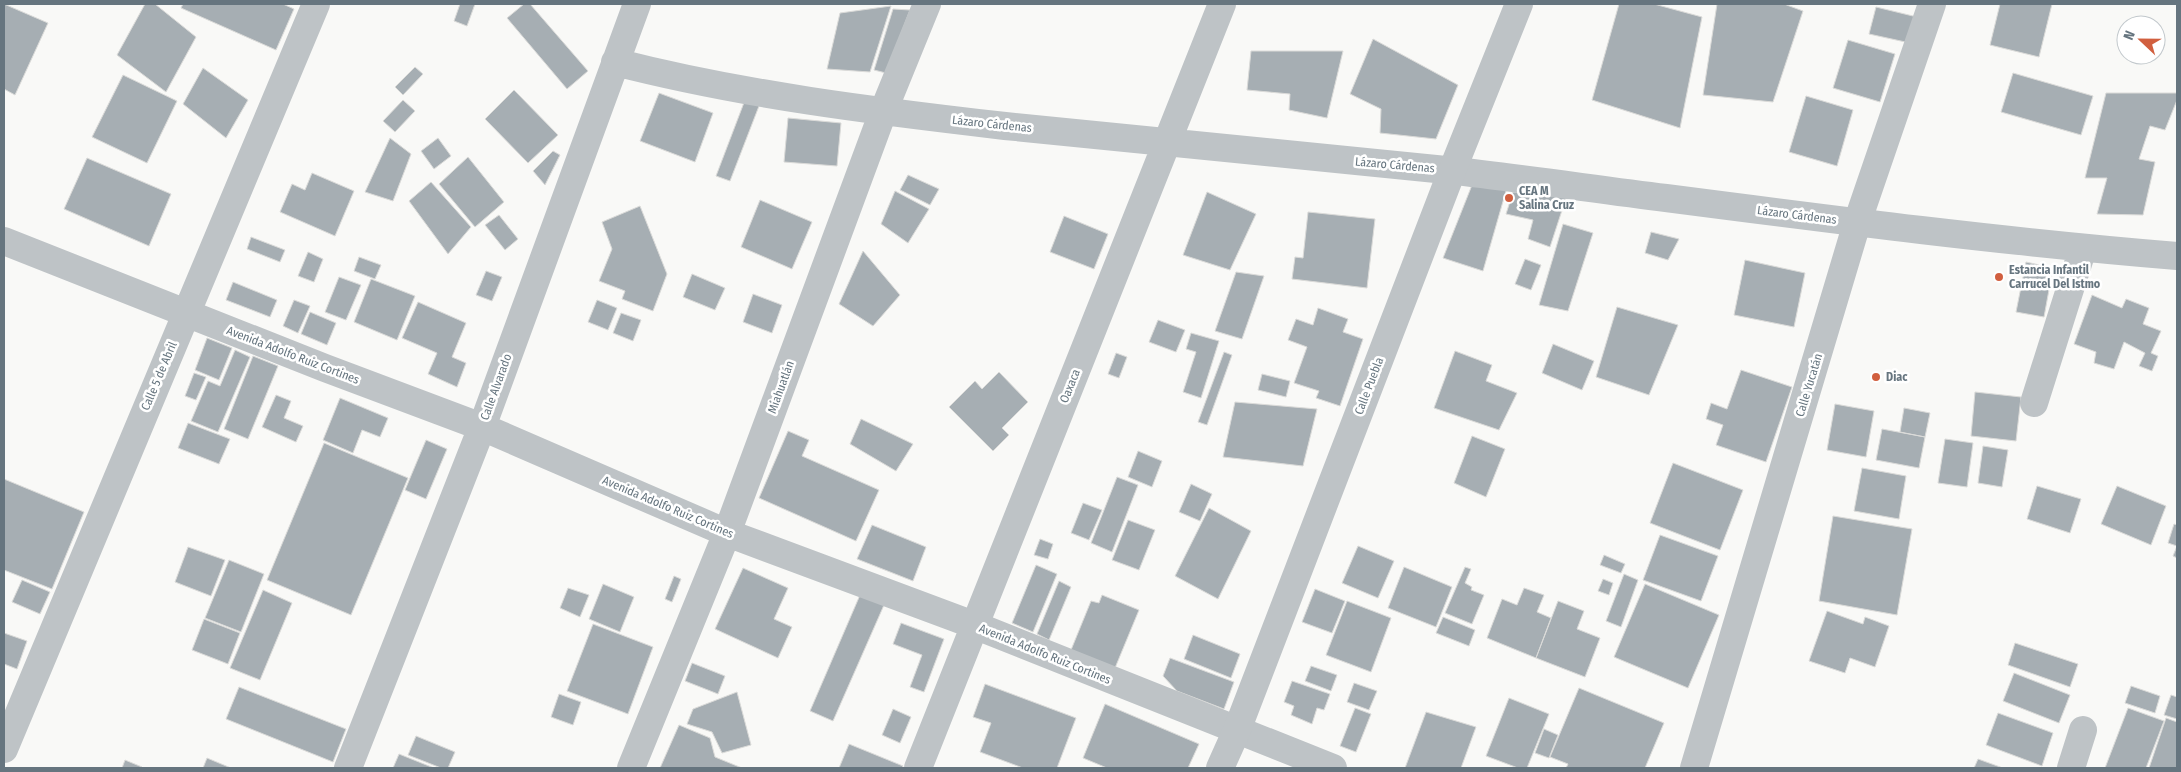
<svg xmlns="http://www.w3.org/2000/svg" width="2181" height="772" viewBox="0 0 2181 772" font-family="'Fira Sans Condensed',sans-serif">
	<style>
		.building { fill: #a6aeb3; stroke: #dbdbd9 }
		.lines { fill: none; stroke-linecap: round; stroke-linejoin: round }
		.minor { stroke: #bec3c6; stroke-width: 28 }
		.tertiary { stroke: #bec3c6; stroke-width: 28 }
		.poi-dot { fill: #d15f3f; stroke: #fff; stroke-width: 2 }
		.labels { text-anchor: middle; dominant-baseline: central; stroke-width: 5; stroke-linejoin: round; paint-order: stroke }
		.street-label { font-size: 12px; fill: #66757f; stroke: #fff }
		.poi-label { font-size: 12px; font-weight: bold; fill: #66757f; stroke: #fff; text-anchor: start }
	</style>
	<rect width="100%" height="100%" fill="#f9f9f7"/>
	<path class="building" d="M 4,4 L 48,23 L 15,95 L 4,89 Z
		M 145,4 L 155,4 L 196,37 L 166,92 L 117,55 Z
		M 183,4 L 283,4 L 294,9 L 276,50 L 181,8 Z
		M 460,4 L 475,4 L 467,26 L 454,21 Z
		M 524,4 L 530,4 L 588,71 L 567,89 L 507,18 Z
		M 1619,4 L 1654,4 L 1702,17 L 1680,128 L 1592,100 Z
		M 1717,4 L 1784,4 L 1803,11 L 1773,102 L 1703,95 Z
		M 2000,4 L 2052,4 L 2039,57 L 1990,45 Z
		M 891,6 L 870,72 L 827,69 L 840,13 Z
		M 1876,7 L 1917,17 L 1910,43 L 1869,34 Z
		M 893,9 L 910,10 L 886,73 L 874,70 Z
		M 1373,39 L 1458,85 L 1436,139 L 1380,133 L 1381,109 L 1350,94 Z
		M 1848,40 L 1895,54 L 1880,102 L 1833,88 Z
		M 1251,51 L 1343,51 L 1327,118 L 1289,110 L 1290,94 L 1247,90 Z
		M 415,67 L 423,74 L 403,95 L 395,87 Z
		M 203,68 L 248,100 L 226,138 L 183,104 Z
		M 2013,73 L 2093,96 L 2081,135 L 2001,112 Z
		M 123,75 L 177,101 L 147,163 L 92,137 Z
		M 514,90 L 558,135 L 528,163 L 485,119 Z
		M 659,93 L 713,113 L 695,162 L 640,141 Z
		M 2106,93 L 2177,93 L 2177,100 L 2165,130 L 2150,126 L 2139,159 L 2155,162 L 2143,215 L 2097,214 L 2107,178 L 2085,178 Z
		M 1806,96 L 1853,110 L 1837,166 L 1789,152 Z
		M 403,100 L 415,111 L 395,132 L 383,121 Z
		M 745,100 L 759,106 L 730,181 L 716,176 Z
		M 788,118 L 841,123 L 837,166 L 784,162 Z
		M 390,138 L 411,154 L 393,201 L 365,192 Z
		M 438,138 L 451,156 L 434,169 L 421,151 Z
		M 553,151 L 560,155 L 545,185 L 533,171 Z
		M 468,157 L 504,202 L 475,227 L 439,184 Z
		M 87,158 L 171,194 L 149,246 L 64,209 Z
		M 312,173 L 354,191 L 335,236 L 280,212 L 292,184 L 305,190 Z
		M 908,175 L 939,189 L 930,205 L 900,190 Z
		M 431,182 L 471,227 L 448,254 L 409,201 Z
		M 1508,184 L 1483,271 L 1443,258 L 1472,185 Z
		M 895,191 L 929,209 L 908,243 L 881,224 Z
		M 1207,192 L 1256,214 L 1230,270 L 1183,255 Z
		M 1513,192 L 1567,195 L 1550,247 L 1528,239 L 1533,220 L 1506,214 Z
		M 760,200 L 812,222 L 792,269 L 741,247 Z
		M 640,206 L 667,274 L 653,311 L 622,299 L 625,291 L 599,281 L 612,249 L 602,222 Z
		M 1308,212 L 1375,219 L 1367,288 L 1292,279 L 1295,257 L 1303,258 Z
		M 499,215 L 518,239 L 505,250 L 485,225 Z
		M 1064,216 L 1108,234 L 1094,269 L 1050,252 Z
		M 1563,224 L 1593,233 L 1568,311 L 1539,305 Z
		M 1651,232 L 1679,239 L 1668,260 L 1645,253 Z
		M 251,237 L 285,250 L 280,262 L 247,249 Z
		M 863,251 L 900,295 L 873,326 L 839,304 Z
		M 308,252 L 323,259 L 314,282 L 298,276 Z
		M 359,257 L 381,265 L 375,279 L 354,271 Z
		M 1525,259 L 1541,265 L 1531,290 L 1515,284 Z
		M 1745,260 L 1805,273 L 1794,327 L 1734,315 Z
		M 2026,262 L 2053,268 L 2044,317 L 2016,312 Z
		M 486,271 L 502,277 L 492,301 L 476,295 Z
		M 1236,272 L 1264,276 L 1242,339 L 1215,331 Z
		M 692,274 L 725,288 L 715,310 L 683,297 Z
		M 339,277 L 361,285 L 346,320 L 325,312 Z
		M 371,279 L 415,296 L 397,340 L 354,322 Z
		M 233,282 L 277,300 L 270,317 L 226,300 Z
		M 753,294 L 782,305 L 772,333 L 743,322 Z
		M 2092,295 L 2122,308 L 2126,299 L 2149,308 L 2143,324 L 2161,331 L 2151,353 L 2158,356 L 2152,371 L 2139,366 L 2145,353 L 2124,342 L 2114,369 L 2094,363 L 2096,352 L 2074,344 Z
		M 294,300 L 310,306 L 298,333 L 283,326 Z
		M 597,300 L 617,308 L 608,330 L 588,322 Z
		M 418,302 L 466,323 L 452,357 L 466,363 L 457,387 L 428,374 L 437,353 L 402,338 Z
		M 1617,307 L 1678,325 L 1649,395 L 1596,377 Z
		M 1318,308 L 1348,319 L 1343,332 L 1363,339 L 1340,406 L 1316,398 L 1319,391 L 1294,383 L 1307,347 L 1288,340 L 1296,319 L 1313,325 Z
		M 310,312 L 336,323 L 327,345 L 301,334 Z
		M 621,313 L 641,320 L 633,341 L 613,333 Z
		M 1158,320 L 1185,330 L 1176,352 L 1149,342 Z
		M 1191,333 L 1219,341 L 1201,398 L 1183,392 L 1196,352 L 1186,349 Z
		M 207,338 L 232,348 L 219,380 L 195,370 Z
		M 1553,344 L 1594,361 L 1582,390 L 1542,373 Z
		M 235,350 L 250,357 L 218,432 L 191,421 L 208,381 L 220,386 Z
		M 1455,351 L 1492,365 L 1486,381 L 1517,393 L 1499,430 L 1434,408 Z
		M 1224,352 L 1232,355 L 1207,425 L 1198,422 Z
		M 1116,353 L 1127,357 L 1119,378 L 1108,374 Z
		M 253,356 L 278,366 L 248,439 L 224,429 Z
		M 1741,370 L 1792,387 L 1766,462 L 1716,445 L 1723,425 L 1706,419 L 1711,403 L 1727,409 Z
		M 999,372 L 1028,402 L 1002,428 L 1009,435 L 993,451 L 949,407 L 975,381 L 982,389 Z
		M 194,373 L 206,377 L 196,400 L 185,396 Z
		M 1262,374 L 1290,381 L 1286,397 L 1258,390 Z
		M 1975,392 L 2021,397 L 2016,441 L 1971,436 Z
		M 276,395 L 291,401 L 284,418 L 303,426 L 296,442 L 262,427 Z
		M 340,398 L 388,418 L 380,437 L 362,430 L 353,453 L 323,440 Z
		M 1235,402 L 1317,409 L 1303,466 L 1223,457 Z
		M 1835,404 L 1874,411 L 1866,457 L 1827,450 Z
		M 1904,408 L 1930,413 L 1925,437 L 1900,432 Z
		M 861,419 L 913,444 L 896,471 L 850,444 Z
		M 188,423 L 230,439 L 219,464 L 178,448 Z
		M 1882,429 L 1925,437 L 1919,468 L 1876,460 Z
		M 788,431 L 809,440 L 802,456 L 879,490 L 856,541 L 759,498 Z
		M 1472,436 L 1505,449 L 1486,497 L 1454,483 Z
		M 1945,439 L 1973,443 L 1967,487 L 1938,483 Z
		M 426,440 L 447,449 L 426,499 L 405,490 Z
		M 324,443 L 408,478 L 351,615 L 267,580 Z
		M 1983,446 L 2008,450 L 2002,487 L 1978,483 Z
		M 1138,451 L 1162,461 L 1152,487 L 1128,477 Z
		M 1673,463 L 1743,490 L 1720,550 L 1650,523 Z
		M 1862,468 L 1906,476 L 1899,519 L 1854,511 Z
		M 1117,477 L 1138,485 L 1112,552 L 1091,543 Z
		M 4,479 L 84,512 L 52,589 L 4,570 Z
		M 1191,484 L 1212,494 L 1200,521 L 1179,512 Z
		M 2037,486 L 2081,499 L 2070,533 L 2027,519 Z
		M 2117,486 L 2166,506 L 2151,545 L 2101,524 Z
		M 1083,503 L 1102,510 L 1089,540 L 1071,533 Z
		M 1209,508 L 1251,531 L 1218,599 L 1175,576 Z
		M 1833,516 L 1912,529 L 1897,615 L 1819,601 Z
		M 1128,520 L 1155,530 L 1139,570 L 1112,560 Z
		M 2174,524 L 2177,525 L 2177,558 L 2173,556 L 2177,546 L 2168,543 Z
		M 872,525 L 926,547 L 913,581 L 857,559 Z
		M 1660,535 L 1718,556 L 1701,601 L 1643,580 Z
		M 1040,539 L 1053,544 L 1048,559 L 1034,555 Z
		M 1358,546 L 1394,561 L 1378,598 L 1342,583 Z
		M 188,547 L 225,560 L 211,596 L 175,582 Z
		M 1604,555 L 1625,564 L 1621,573 L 1600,565 Z
		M 229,560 L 264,574 L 241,632 L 205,618 Z
		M 1036,565 L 1057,574 L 1033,632 L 1012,623 Z
		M 1404,567 L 1452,587 L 1436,627 L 1388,608 Z
		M 1465,567 L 1471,569 L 1465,583 L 1472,587 L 1471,590 L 1484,595 L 1472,624 L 1445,613 Z
		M 743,568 L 788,588 L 774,619 L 792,627 L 778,658 L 715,629 Z
		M 1624,574 L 1638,580 L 1621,627 L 1606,621 Z
		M 674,576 L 681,579 L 672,602 L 665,599 Z
		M 1603,579 L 1613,583 L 1609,595 L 1598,591 Z
		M 22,580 L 50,592 L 40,614 L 12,602 Z
		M 1059,581 L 1071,587 L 1049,640 L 1037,634 Z
		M 603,584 L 634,597 L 620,632 L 589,619 Z
		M 1645,584 L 1719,615 L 1688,688 L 1614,657 Z
		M 568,588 L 589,595 L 580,617 L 560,608 Z
		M 1524,588 L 1544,595 L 1537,612 L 1551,618 L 1536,658 L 1487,638 L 1502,599 L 1517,605 Z
		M 1315,589 L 1345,601 L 1332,633 L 1302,622 Z
		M 263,590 L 292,603 L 260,680 L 230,668 Z
		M 860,595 L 884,605 L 833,721 L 810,711 Z
		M 1102,595 L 1139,610 L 1115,668 L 1071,650 L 1091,601 L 1099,603 Z
		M 1347,601 L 1391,618 L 1371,672 L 1326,655 Z
		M 1558,601 L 1584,611 L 1577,629 L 1600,638 L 1585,677 L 1536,658 Z
		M 1827,611 L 1863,624 L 1865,617 L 1889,626 L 1875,667 L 1850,658 L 1845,673 L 1809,661 Z
		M 1443,617 L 1475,630 L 1469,646 L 1436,633 Z
		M 204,619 L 240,633 L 228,664 L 192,650 Z
		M 901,623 L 944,639 L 924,692 L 910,687 L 922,655 L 893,644 Z
		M 593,624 L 653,647 L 628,714 L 567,691 Z
		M 4,633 L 27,641 L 17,669 L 4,664 Z
		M 1193,635 L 1240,654 L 1231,678 L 1184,659 Z
		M 2015,643 L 2078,664 L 2070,687 L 2008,665 Z
		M 1170,658 L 1234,682 L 1224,709 L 1177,691 L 1163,676 Z
		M 692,663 L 725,676 L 718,694 L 685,681 Z
		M 1311,666 L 1337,675 L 1331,691 L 1305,681 Z
		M 2014,673 L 2070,695 L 2059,723 L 2003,701 Z
		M 1292,681 L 1330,694 L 1324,710 L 1317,708 L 1312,724 L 1291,715 L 1294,706 L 1284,702 Z
		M 1354,683 L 1377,691 L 1369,710 L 1347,702 Z
		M 985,684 L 1076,718 L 1057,768 L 1023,768 L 980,752 L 991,723 L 973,717 Z
		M 2131,686 L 2160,696 L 2155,713 L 2125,703 Z
		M 239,687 L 346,729 L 333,762 L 226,719 Z
		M 1579,688 L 1664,723 L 1645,768 L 1566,768 L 1568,764 L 1550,757 Z
		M 737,692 L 751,745 L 722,753 L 712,732 L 687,724 L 693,709 Z
		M 559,694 L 581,702 L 573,725 L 551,717 Z
		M 2171,695 L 2177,697 L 2177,719 L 2164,715 Z
		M 1509,698 L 1549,714 L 1527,768 L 1518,768 L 1486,756 Z
		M 1105,704 L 1199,744 L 1188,768 L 1107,768 L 1083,758 Z
		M 1355,708 L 1371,714 L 1356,752 L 1340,746 Z
		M 2128,708 L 2164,721 L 2146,768 L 2105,768 Z
		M 893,709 L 911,717 L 900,743 L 882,735 Z
		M 1426,712 L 1476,727 L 1461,768 L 1405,768 Z
		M 1998,713 L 2053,733 L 2042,766 L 1986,745 Z
		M 2166,718 L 2177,722 L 2177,768 L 2149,768 Z
		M 679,725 L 710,738 L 715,757 L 742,768 L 660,768 Z
		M 1544,729 L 1558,735 L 1549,758 L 1535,753 Z
		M 416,736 L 455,752 L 448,768 L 441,768 L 408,755 Z
		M 849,744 L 903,766 L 902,768 L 839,768 Z
		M 399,754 L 434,768 L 393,768 Z
		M 207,758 L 231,768 L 203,768 Z
		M 1978,759 L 2003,768 L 1974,768 Z
		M 125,760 L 142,767 L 142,768 L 122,768 Z"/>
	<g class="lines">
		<path class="minor" d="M 615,62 C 743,95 875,111 1005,126 C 1152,142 1299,156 1446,170 C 1520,178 1593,189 1666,198 C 1836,220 2006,242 2177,256
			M 4,241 L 325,368 L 482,427 L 727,533 L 974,625 L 1333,768
			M 2034,403 L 2083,248
			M 4,749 L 316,4
			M 348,768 L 482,427 L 637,4
			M 631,768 L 727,533 L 883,112 L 927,4
			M 918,768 L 1222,4
			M 1694,768 L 1857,223 L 1932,4
			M 2071,768 L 2083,730"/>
		<path class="tertiary" d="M 1220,768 L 1237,730 L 1452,171 L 1519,4"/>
	</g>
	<g class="poi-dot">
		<circle cx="1509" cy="198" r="5"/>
		<circle cx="1999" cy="277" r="5"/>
		<circle cx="1876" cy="377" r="5"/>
	</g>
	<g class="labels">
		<g class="street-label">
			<text transform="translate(992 124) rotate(6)">Lázaro Cárdenas</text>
			<text transform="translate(1395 165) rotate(5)">Lázaro Cárdenas</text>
			<text transform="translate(1797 215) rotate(7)">Lázaro Cárdenas</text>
			<text transform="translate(293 355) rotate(21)">Avenida Adolfo Ruiz Cortines</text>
			<text transform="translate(159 376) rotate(-67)">Calle 5 de Abril</text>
			<text transform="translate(1809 385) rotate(-73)">Calle Yucatán</text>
			<text transform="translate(1070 386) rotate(-68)">Oaxaca</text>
			<text transform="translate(1369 386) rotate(-69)">Calle Puebla</text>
			<text transform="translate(496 387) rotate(-70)">Calle Alvarado</text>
			<text transform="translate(781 387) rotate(-70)">Miahuatlán</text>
			<text transform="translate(668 507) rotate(23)">Avenida Adolfo Ruiz Cortines</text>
			<text transform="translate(1045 654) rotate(22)">Avenida Adolfo Ruiz Cortines</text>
		</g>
		<g class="poi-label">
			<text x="1519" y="191">CEA M<tspan x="1519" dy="14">Salina Cruz</tspan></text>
			<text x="2009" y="270">Estancia Infantil<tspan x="2009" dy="14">Carrucel Del Istmo</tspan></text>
			<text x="1886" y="377">Diac</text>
		</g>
	</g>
	<rect width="2181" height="772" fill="none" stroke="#66757f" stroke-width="10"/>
	<g transform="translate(2141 40) rotate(292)"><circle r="24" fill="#ffffff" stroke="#c2c8cc"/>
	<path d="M0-4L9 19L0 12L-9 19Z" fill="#d15f3f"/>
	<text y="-8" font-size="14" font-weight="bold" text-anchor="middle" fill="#66757f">N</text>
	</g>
</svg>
